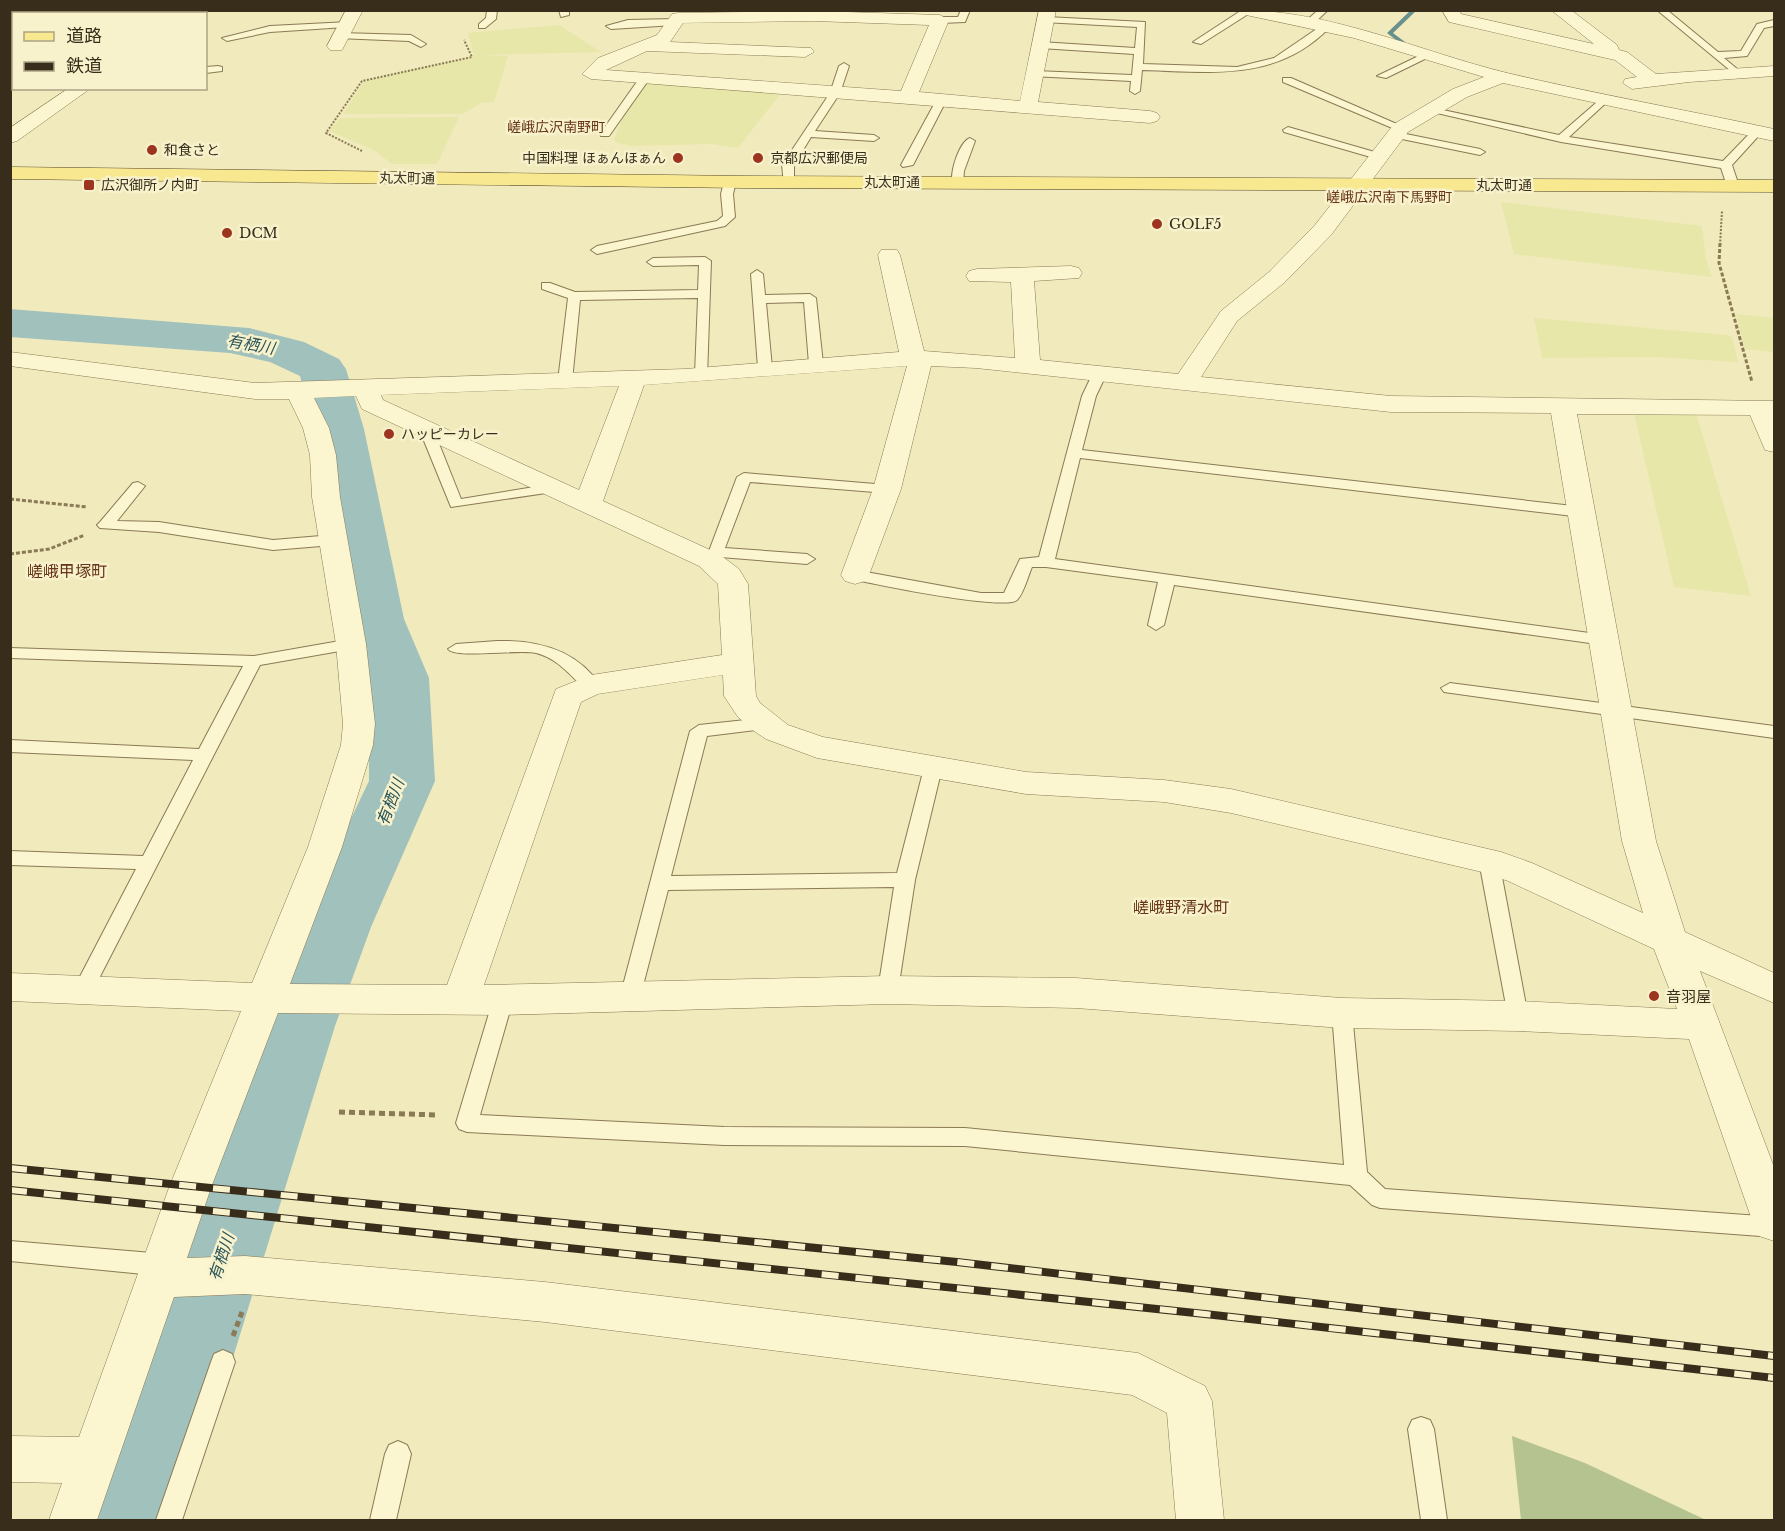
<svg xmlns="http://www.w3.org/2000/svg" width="1785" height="1531" viewBox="0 0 1785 1531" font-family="'Libre Baskerville','Noto Sans JP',serif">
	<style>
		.farmland { fill: #e7e7a9 }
		.cemetery { fill: #b4c390 }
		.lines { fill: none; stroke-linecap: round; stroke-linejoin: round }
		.stream { fill: #68908c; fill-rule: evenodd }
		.river { fill: #a1c1bd; fill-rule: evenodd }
		.service-casing { stroke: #8a7a55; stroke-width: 2 }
		.minor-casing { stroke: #8a7a55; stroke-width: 1 }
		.primary-casing { stroke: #57462a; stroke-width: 1 }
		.path-far2 { stroke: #8a7a55; stroke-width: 2; stroke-dasharray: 2 1.5; stroke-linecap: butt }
		.path-far1 { stroke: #8a7a55; stroke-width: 3; stroke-dasharray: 4 2; stroke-linecap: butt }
		.path { stroke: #8a7a55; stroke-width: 5; stroke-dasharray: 6 4; stroke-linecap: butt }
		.service { fill: #fbf5d0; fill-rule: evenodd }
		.minor { fill: #fbf5d0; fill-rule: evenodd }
		.primary { fill: #f8e990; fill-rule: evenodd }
		.rail-casing { stroke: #382d1b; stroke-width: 8 }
		.rail { stroke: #f8f2cc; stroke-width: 6; stroke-dasharray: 17; stroke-linecap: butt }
		.poi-dot { fill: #9d3420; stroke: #f8f2cc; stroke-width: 2 }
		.labels { text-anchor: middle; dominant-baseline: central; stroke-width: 5; stroke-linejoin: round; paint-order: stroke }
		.far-neighbourhood-label { font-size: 14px; fill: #673517; stroke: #f8f2cc }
		.far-poi-label { font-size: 14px; fill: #382d1b; stroke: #f8f2cc; text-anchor: start }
		.far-street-label { font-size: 14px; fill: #382d1b; stroke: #f8f2cc }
		.poi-label { font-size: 15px; fill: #382d1b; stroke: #f8f2cc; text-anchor: start }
		.water-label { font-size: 16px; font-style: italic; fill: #295459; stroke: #f8f2cc }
		.neighbourhood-label { font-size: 16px; fill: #673517; stroke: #f8f2cc }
	</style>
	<rect width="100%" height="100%" fill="#f1eabc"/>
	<path class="farmland" d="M 559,25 L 601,52 L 478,55 L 508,56 L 494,102 L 481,103 L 463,114 L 343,114 L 364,81 L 474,56 L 468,33 Z
		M 650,82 L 781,93 L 738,148 L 710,144 L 631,146 L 618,143 L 614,140 L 625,112 L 645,84 Z
		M 459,117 L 437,164 L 392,164 L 374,150 L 329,131 L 340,118 Z
		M 1501,202 L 1702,226 L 1706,259 L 1712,277 L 1514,254 Z
		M 1736,314 L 1774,318 L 1774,352 L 1745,349 Z
		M 1534,318 L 1726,335 L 1732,337 L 1738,362 L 1654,357 L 1542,358 Z
		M 1634,413 L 1696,413 L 1751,596 L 1674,587 Z"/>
	<path class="cemetery" d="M 1512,1436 L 1585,1463 L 1706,1520 L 1521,1520 Z"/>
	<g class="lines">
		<path class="stream" d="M 1411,10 L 1417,10 L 1393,33 L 1405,42 L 1400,43 L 1387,33 Z"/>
		<path class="river" d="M 10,309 L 249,328 L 304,342 L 339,359 L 346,369 L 364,429 L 404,619 L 429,678 L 435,781 L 371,927 L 335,1026 L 183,1520 L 87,1520 L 259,1026 L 299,927 L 369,781 L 369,678 L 346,619 L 314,429 L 300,376 L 270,362 L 230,353 L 10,337 Z"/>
		<defs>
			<path id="service" d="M 487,10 L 497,10 L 496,19 L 485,28 L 479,28 L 479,24 L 486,18 Z
				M 559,10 L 569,10 L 569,15 L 561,17 Z
				M 961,10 L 970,10 L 965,22 L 940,23 L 935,20 L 940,17 L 958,17 Z
				M 1242,10 L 1253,11 L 1201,44 L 1193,42 Z
				M 1318,10 L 1328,10 L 1311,26 L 1305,26 L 1305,22 Z
				M 1657,10 L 1667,10 L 1718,52 L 1741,51 L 1757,24 L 1774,20 L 1774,26 L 1764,28 L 1747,56 L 1724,58 L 1742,73 L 1737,76 Z
				M 1046,17 L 1145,22 L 1143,64 L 1237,67 L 1274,58 L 1321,26 L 1329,28 C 1276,82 1211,72 1142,70 L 1140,91 L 1135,94 L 1130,91 L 1131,81 L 1031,76 L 1030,74 L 1035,71 L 1132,75 L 1134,54 L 1040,48 L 1035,45 L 1040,42 L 1135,48 L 1137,27 L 1043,22 L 1041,20 Z
				M 628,20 L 675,19 L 680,22 L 675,25 L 611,29 L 606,26 Z
				M 349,22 L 349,26 L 346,27 L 270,32 L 227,41 L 222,38 L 270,26 Z
				M 340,33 L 411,35 L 426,44 L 421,47 L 409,41 L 337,38 L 335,36 Z
				M 1425,53 L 1433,55 L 1386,78 L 1377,76 Z
				M 10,60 L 14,60 L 14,66 L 10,66 Z
				M 844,63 L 849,66 L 840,93 L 815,131 L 874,135 L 879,138 L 874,141 L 811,137 L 794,165 L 794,182 L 784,184 L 782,165 L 830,93 L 839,66 Z
				M 218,66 L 222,67 L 222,71 L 206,73 L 206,67 Z
				M 641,76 L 650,78 L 609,136 L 601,136 L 600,134 Z
				M 10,78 L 14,78 L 14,84 L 10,84 Z
				M 1283,78 L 1291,78 L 1406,128 L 1397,130 L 1283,82 Z
				M 1604,96 L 1609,99 L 1608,101 L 1569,137 L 1723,161 L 1754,129 L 1763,131 L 1732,165 L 1739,186 L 1733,189 L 1727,186 L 1721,168 L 1561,142 L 1424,110 L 1429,107 L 1559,135 Z
				M 938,97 L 947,99 L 913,165 L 903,167 L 901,165 Z
				M 1288,127 L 1385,155 L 1386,157 L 1381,160 L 1284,132 L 1283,130 Z
				M 1396,132 L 1480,149 L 1485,152 L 1480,155 L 1392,137 L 1391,135 Z
				M 970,138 L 975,141 L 964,171 L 963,183 L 953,185 C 949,174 959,142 970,138 Z
				M 730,179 L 736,182 L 733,194 L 735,217 L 725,226 L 597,254 L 591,250 L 597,246 L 717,221 L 723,216 L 721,194 L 724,182 Z
				M 705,257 L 711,261 L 707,377 L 697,377 L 695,374 L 698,298 L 580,300 L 572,381 L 570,384 L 560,384 L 558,381 L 568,298 L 542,289 L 542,283 L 550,283 L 575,292 L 698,290 L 699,265 L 653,266 L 647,262 L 653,258 Z
				M 757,270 L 763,274 L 765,295 L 810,294 L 816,298 L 823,364 L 821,367 L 816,368 L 809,364 L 804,302 L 766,303 L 772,368 L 765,372 L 758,368 L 751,274 Z
				M 1099,371 L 1106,375 L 1096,396 L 1082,450 L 1582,507 L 1590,512 L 1582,517 L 1080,458 L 1055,559 L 1604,635 L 1612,640 L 1604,645 L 1174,585 L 1164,625 L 1156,630 L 1148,625 L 1158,582 L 1046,567 L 1032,567 C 1028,576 1024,593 1017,600 C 1005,611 871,584 849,578 L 847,575 L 849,572 L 855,570 L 981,593 L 1004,593 L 1020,559 L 1039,557 L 1082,396 L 1092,375 Z
				M 427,427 L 434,431 L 461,499 L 553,484 L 560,488 L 553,492 L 451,507 L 420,431 Z
				M 744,473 L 887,485 L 894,489 L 887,493 L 750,482 L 725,548 L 807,554 L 815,559 L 807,564 L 720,557 L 715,563 L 703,563 L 701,560 L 709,551 L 737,477 Z
				M 138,482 L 145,486 L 117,521 L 159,522 L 273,540 L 333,535 L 341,540 L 333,545 L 273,550 L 159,532 L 100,528 L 97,525 L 100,522 L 133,483 Z
				M 351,639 L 359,644 L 357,648 L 260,665 L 90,996 L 83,998 L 76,996 L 73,990 L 136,869 L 10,865 L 10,851 L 143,856 L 193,760 L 10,752 L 10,740 L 199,749 L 243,666 L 10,658 L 10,648 L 254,656 Z
				M 497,641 C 537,640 576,649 600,685 L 597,689 L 585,689 C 570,675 557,658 536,653 C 518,649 455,659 448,649 L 456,644 Z
				M 1450,683 L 1774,726 L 1774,738 L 1444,692 L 1441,688 Z
				M 765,718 L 771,720 L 774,724 L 771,728 L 707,736 L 671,876 L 897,873 L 924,768 L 927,764 L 939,764 L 942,768 L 915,880 L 898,990 L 895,996 L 888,998 L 881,996 L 878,990 L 894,887 L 668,890 L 640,997 L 637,1003 L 630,1005 L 623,1003 L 620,997 L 690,731 L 699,725 Z
				M 1489,854 L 1496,856 L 1499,861 L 1528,1016 L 1525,1022 L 1518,1024 L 1511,1022 L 1508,1016 L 1479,861 L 1482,856 Z
				M 503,992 L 510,994 L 513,1000 L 480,1115 L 724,1127 L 965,1128 L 1344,1165 L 1332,1013 L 1335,1007 L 1342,1005 L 1349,1007 L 1352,1013 L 1367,1172 L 1385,1189 L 1774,1217 L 1774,1237 L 1380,1208 L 1372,1205 L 1350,1185 L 965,1146 L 724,1145 L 467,1132 L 459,1129 L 456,1123 L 493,1000 L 496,994 Z
				M 10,1241 L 164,1254 L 172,1258 L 176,1265 L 172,1272 L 164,1276 L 10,1261 Z
				M 223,1350 L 232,1354 L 235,1362 L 182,1520 L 156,1520 L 211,1362 L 214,1354 Z
				M 1421,1417 L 1430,1420 L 1434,1429 L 1447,1520 L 1421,1520 L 1408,1429 L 1412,1420 Z
				M 398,1441 L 407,1445 L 411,1454 L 396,1520 L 370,1520 L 385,1454 L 389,1445 Z"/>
			<path id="minor" d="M 119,10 L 136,10 L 136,14 L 119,14 Z
				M 179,10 L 208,10 L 206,14 L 177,14 Z
				M 346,10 L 363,10 L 342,50 L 330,50 L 327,46 Z
				M 1039,10 L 1056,10 L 1038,102 L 1150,111 L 1157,113 L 1160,117 L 1157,121 L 1150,123 L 591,79 L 582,74 L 598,58 L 657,35 L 672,14 L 678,13 L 814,11 L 940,15 L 949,20 L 919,92 L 1020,101 ZM 814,21 L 929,25 L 901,91 L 606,70 L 647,51 L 805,57 L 814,52 L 811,48 L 670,42 L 683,23 Z
				M 1238,10 C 1331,10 1418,51 1507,73 C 1596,94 1686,110 1774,129 L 1774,141 L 1503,83 L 1467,97 L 1408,132 L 1331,235 L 1285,282 L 1237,321 L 1201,377 L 1391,396 L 1774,401 L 1774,452 L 1765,450 L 1750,415 L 1577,414 L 1656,841 L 1685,932 L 1774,973 L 1774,1003 L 1700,971 L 1774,1167 L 1774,1241 L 1759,1236 L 1753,1223 L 1689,1039 L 1518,1031 L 1342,1028 L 1076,1008 L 888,1004 L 503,1015 L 278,1013 L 212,1185 L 187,1258 L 245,1256 L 545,1282 L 1138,1353 L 1205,1386 L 1212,1401 L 1224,1520 L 1176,1520 L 1167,1413 L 1132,1395 L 545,1322 L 245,1294 L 174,1297 L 97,1520 L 49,1520 L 62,1483 L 10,1482 L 10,1436 L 79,1437 L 170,1185 L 241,1011 L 10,1001 L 10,973 L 252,983 L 308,847 L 341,745 L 343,724 L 336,644 L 312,497 L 310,455 L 303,428 L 289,399 L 255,399 L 10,366 L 10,352 L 255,383 L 685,369 L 899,352 L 878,255 L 881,250 L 897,250 L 900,255 L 924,351 L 1015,358 L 1011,282 L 969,281 L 966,276 L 969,271 L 977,269 L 1071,266 L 1079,268 L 1082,273 L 1079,278 L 1034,281 L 1040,360 L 1178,374 L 1221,311 L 1269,272 L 1315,225 L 1394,124 L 1453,89 L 1484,77 L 1354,38 L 1246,15 ZM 907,366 L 873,489 L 841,575 L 845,581 L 855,584 L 865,581 L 869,575 L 901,489 L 931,366 L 976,368 L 1391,412 L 1551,413 L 1622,841 L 1643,913 L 1532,863 L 1501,852 L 1231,789 L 1164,780 L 1026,772 L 823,737 L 788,725 L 760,703 L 756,696 L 748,584 L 739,569 L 719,554 L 603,501 L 644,385 ZM 619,386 L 579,490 L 383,400 L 381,395 ZM 356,396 L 362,409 L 699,566 L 718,584 L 722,655 L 591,675 L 556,689 L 447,985 L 290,984 L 342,847 L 373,745 L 375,724 L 366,644 L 340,497 L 336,455 L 329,428 L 314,398 ZM 723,675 L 724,696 L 738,717 L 754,731 L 766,739 L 817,758 L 1026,794 L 1164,802 L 1231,813 L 1482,872 L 1508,881 L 1654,949 L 1677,1009 L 1518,1001 L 1342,998 L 1076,978 L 888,976 L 484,985 L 581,702 L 598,694 Z
				M 1442,10 L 1459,10 L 1461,14 L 1594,44 L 1551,10 L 1571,10 L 1617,45 L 1619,50 L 1627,52 L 1656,74 L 1774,66 L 1774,76 L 1689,82 L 1632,89 L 1623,83 L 1625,79 L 1637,77 L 1615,60 L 1449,22 Z
				M 69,88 L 91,88 L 17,141 L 10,143 L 10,128 Z"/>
			<path id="primary" d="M 10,167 L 744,176 L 1774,180 L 1774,192 L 744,188 L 10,179 Z"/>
		</defs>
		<use href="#service" class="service-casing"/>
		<use href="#minor" class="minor-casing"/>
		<use href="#primary" class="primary-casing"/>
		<path class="path-far2" d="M 362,151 L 326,133 L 362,81 L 472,57 L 464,40
			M 1720,245 L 1722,211"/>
		<path class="path-far1" d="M 1720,243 L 1719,263 L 1752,382
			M 10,499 L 87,507
			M 10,554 L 49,549 L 85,535"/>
		<path class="path" d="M 339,1112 L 438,1115
			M 233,1336 L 242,1312"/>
		<use href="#service" class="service"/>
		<use href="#minor" class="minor"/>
		<use href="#primary" class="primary"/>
		<defs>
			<path id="rail" d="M 10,1168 L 957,1262 L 1774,1356
				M 10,1190 L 1205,1314 L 1774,1378"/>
		</defs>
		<use href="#rail" class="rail-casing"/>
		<use href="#rail" class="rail"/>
	</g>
	<g class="poi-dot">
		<circle cx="152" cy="150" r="6"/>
		<circle cx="678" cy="158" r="6"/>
		<circle cx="758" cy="158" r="6"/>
		<rect x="83" y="179" width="12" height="12" rx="3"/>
		<circle cx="1157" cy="224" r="6"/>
		<circle cx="227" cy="233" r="6"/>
		<circle cx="389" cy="434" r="6"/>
		<circle cx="1654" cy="996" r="6"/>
	</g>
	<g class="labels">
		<g class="far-neighbourhood-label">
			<text x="556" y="127">嵯峨広沢南野町</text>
			<text x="1389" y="197">嵯峨広沢南下馬野町</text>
		</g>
		<g class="far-poi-label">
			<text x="164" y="150">和食さと</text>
			<text x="666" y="158" text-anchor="end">中国料理 ほぁんほぁん</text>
			<text x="770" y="158">京都広沢郵便局</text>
			<text x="101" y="185">広沢御所ノ内町</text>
			<text x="1169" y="224">GOLF5</text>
			<text x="239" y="233">DCM</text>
			<text x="401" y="434">ハッピーカレー</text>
		</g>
		<g class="far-street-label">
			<text transform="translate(407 178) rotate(1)">丸太町通</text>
			<text x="892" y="182">丸太町通</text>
			<text x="1504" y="185">丸太町通</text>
		</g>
		<g class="poi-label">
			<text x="1666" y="996">音羽屋</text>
		</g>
		<g class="water-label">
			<text transform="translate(251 344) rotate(10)">有栖川</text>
			<text transform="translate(390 802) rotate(-69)">有栖川</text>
			<text transform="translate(221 1257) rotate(-72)">有栖川</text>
		</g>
		<g class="neighbourhood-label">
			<text x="67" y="571">嵯峨甲塚町</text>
			<text x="1181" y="907">嵯峨野清水町</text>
		</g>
	</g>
	<rect width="1785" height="1531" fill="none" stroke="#382d1b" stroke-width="24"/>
	<rect x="12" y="12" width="195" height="78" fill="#f8f2cc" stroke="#aba385" stroke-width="1.5"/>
	<rect x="24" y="32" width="30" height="9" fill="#f8e990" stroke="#aba385" stroke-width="1.5"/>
	<text x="66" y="42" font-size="18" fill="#382d1b">道路</text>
	<rect x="24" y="62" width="30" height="9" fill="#382d1b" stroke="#aba385" stroke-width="1.5"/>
	<text x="66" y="72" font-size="18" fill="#382d1b">鉄道</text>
</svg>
